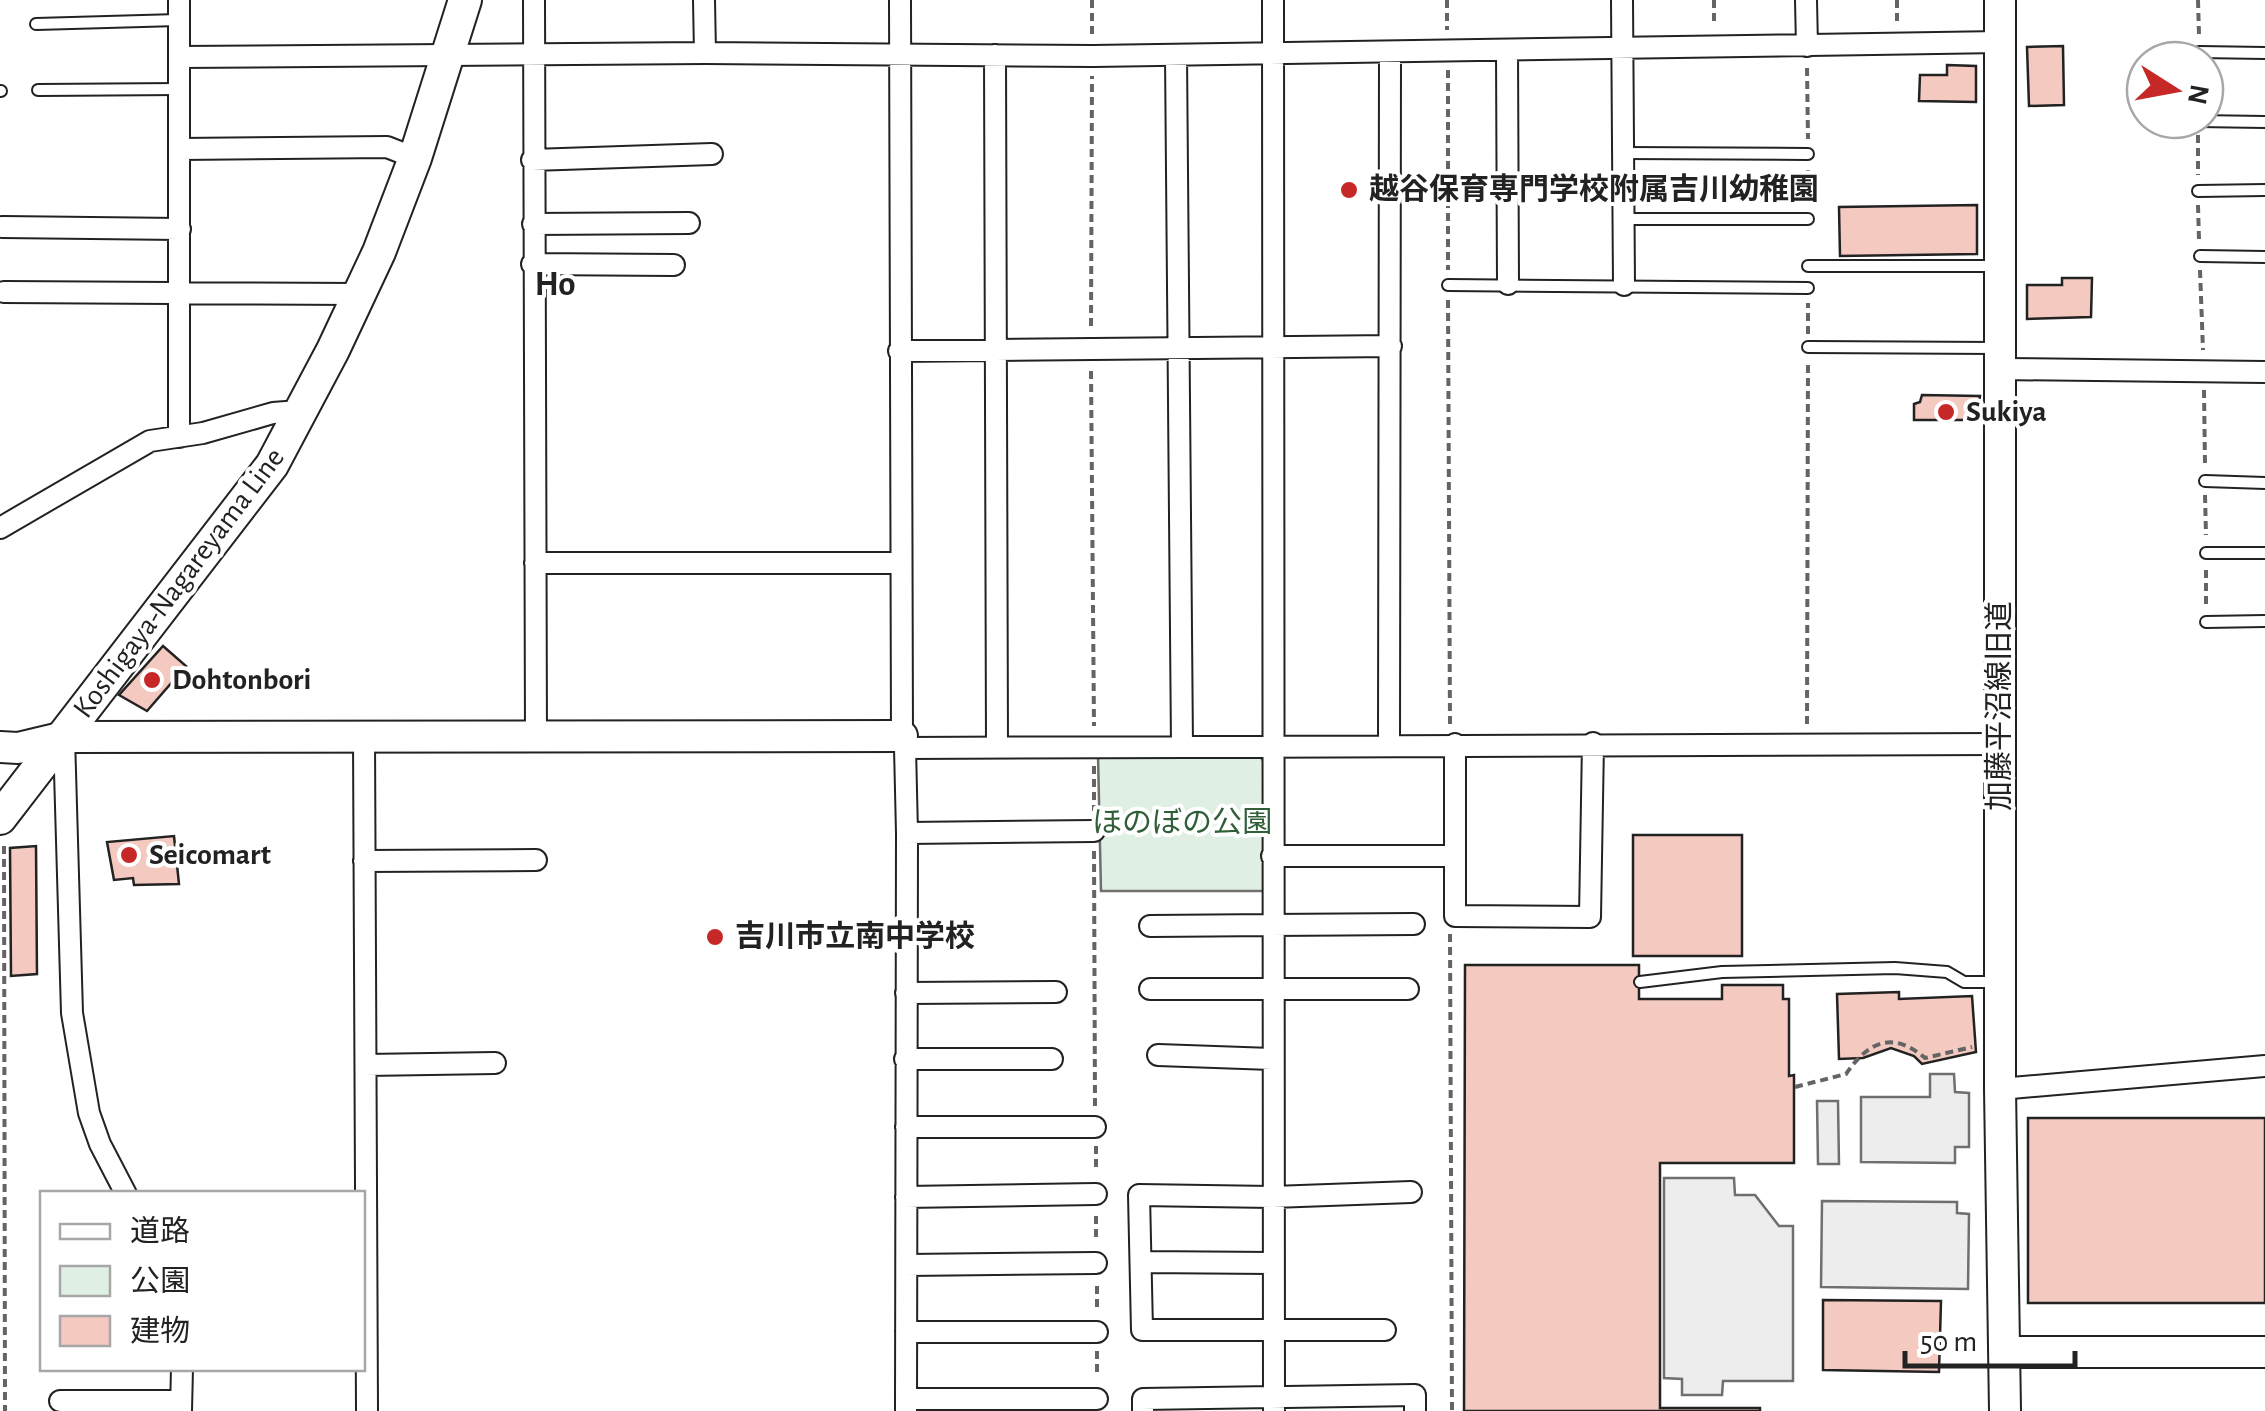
<svg xmlns="http://www.w3.org/2000/svg" width="2265" height="1411" viewBox="0 0 2265 1411" font-family="'Alegreya Sans','Noto Sans JP',sans-serif">
	<style>
		.green { fill: #e0efe3; stroke: #6f6f6f; stroke-width: 2.5 }
		.parking { fill: #ededed; stroke: #6f6f6f; stroke-width: 2.5 }
		.building { fill: #f3c9c0; stroke: #222; stroke-width: 2.5 }
		.lines { fill: none; stroke-linecap: round; stroke-linejoin: round }
		.lane-casing { stroke: #222; stroke-width: 14 }
		.street-casing { stroke: #222; stroke-width: 24 }
		.secondary-casing { stroke: #222; stroke-width: 34 }
		.primary-casing { stroke: #222; stroke-width: 36 }
		.path { stroke: #646464; stroke-width: 4; stroke-dasharray: 8 5; stroke-linecap: butt }
		.lane { stroke: #fff; stroke-width: 10 }
		.street { stroke: #fff; stroke-width: 20 }
		.secondary { stroke: #fff; stroke-width: 30 }
		.primary { stroke: #fff; stroke-width: 32 }
		.poi-dot { fill: #c62828; stroke: #fff; stroke-width: 4 }
		.labels { text-anchor: middle; dominant-baseline: central; stroke-width: 8; stroke-linejoin: round; paint-order: stroke }
		.poi-label { font-size: 30px; font-weight: bold; fill: #222; stroke: #fff; text-anchor: start }
		.street-label { font-size: 30px; fill: #222; stroke: #fff }
		.park-label { font-size: 30px; fill: #2f5e38; stroke: #fff }
		.quarter-label { font-size: 35px; font-weight: bold; fill: #222; stroke: #fff }
	</style>
	<rect width="100%" height="100%" fill="#fff"/>
	<path class="green" d="M 1098,755 L 1260,756 L 1266,765 L 1265,891 L 1101,891 Z"/>
	<path class="parking" d="M 1930,1074 L 1954,1074 L 1955,1092 L 1969,1093 L 1969,1147 L 1955,1147 L 1955,1163 L 1861,1162 L 1861,1097 L 1930,1097 Z
		M 1817,1101 L 1838,1101 L 1839,1164 L 1818,1164 Z
		M 1664,1178 L 1734,1178 L 1735,1195 L 1755,1195 L 1779,1226 L 1793,1226 L 1793,1381 L 1723,1381 L 1722,1395 L 1682,1395 L 1682,1379 L 1664,1378 Z
		M 1822,1201 L 1957,1202 L 1957,1213 L 1969,1214 L 1968,1289 L 1821,1287 Z"/>
	<path class="building" d="M 2063,46 L 2064,105 L 2029,106 L 2027,47 Z
		M 1947,65 L 1976,66 L 1976,102 L 1919,101 L 1920,75 L 1947,75 Z
		M 1977,205 L 1977,254 L 1840,256 L 1839,207 Z
		M 2062,278 L 2092,278 L 2091,317 L 2027,319 L 2027,285 L 2062,285 Z
		M 1922,395 L 1980,396 L 1976,420 L 1914,420 L 1914,404 L 1920,402 Z
		M 163,646 L 186,666 L 147,711 L 119,695 Z
		M 1633,835 L 1742,835 L 1742,956 L 1633,956 Z
		M 174,836 L 179,884 L 134,885 L 133,878 L 114,880 L 107,842 Z
		M 36,846 L 37,974 L 11,976 L 10,848 Z
		M 1465,965 L 1639,965 L 1639,999 L 1722,999 L 1722,985 L 1783,985 L 1783,999 L 1789,999 L 1789,1076 L 1794,1075 L 1794,1163 L 1660,1163 L 1660,1408 L 1760,1408 L 1760,1411 L 1464,1411 Z
		M 1899,992 L 1899,999 L 1972,996 L 1976,1052 L 1922,1064 L 1914,1056 L 1891,1048 L 1863,1058 L 1839,1059 L 1837,994 Z
		M 2028,1118 L 2265,1118 L 2265,1303 L 2028,1303 Z
		M 1823,1300 L 1941,1301 L 1939,1372 L 1823,1370 Z"/>
	<g class="lines">
		<defs>
			<path id="lane" d="M 36,24 L 178,20
				M 2199,52 L 2265,53
				M 38,90 L 180,89
				M 0,91 L 1,91
				M 2197,121 L 2265,122
				M 1623,153 L 1808,154
				M 2198,191 L 2265,190
				M 1624,219 L 1808,219
				M 2200,256 L 2265,257
				M 1808,266 L 1997,266
				M 1448,285 L 1808,288
				M 1808,347 L 1997,348
				M 2205,481 L 2265,483
				M 2206,553 L 2265,553
				M 2206,622 L 2265,621
				M 1640,982 L 1722,972 L 1895,968 L 1947,972 L 1964,982 L 1999,982"/>
			<path id="street" d="M 534,0 L 536,738
				M 704,0 L 705,53
				M 900,0 L 902,736 L 905,748 L 907,833 L 906,1411
				M 1273,0 L 1274,1411
				M 1622,0 L 1624,285
				M 1806,0 L 1807,46
				M 1507,50 L 1508,284
				M 995,55 L 997,747
				M 1176,55 L 1182,746
				M 179,57 L 705,53 L 1093,56 L 2000,42
				M 180,149 L 387,147 L 415,158
				M 532,160 L 712,154
				M 533,224 L 689,223
				M 2,227 L 180,229
				M 532,264 L 674,265
				M 4,292 L 359,294
				M 899,351 L 1391,346
				M 2001,369 L 2265,372
				M 179,437 L 179,0
				M 0,528 L 150,441 L 203,433 L 273,413 L 286,412 L 298,418
				M 535,563 L 901,563
				M 64,737 L 72,1013 L 89,1113 L 100,1144 L 126,1194
				M 364,737 L 367,1411
				M 1455,744 L 1455,916 L 1590,917 L 1593,743
				M 1389,745 L 1390,52
				M 905,748 L 1999,744
				M 907,833 L 1094,831
				M 1272,856 L 1455,856
				M 364,861 L 536,860
				M 1150,926 L 1414,924
				M 1150,989 L 1408,989
				M 906,993 L 1056,992
				M 1158,1055 L 1272,1059
				M 905,1059 L 1052,1059
				M 366,1065 L 495,1063
				M 2000,1089 L 2265,1066
				M 906,1127 L 1095,1127
				M 906,1197 L 1096,1194
				M 1141,1262 L 1272,1263
				M 907,1265 L 1096,1263
				M 1385,1330 L 1142,1330 L 1139,1195 L 1273,1197 L 1411,1192
				M 906,1332 L 1097,1332
				M 906,1399 L 1097,1399
				M 60,1401 L 181,1401
				M 181,1411 L 182,1368
				M 1143,1411 L 1143,1399 L 1415,1395 L 1415,1411"/>
			<path id="secondary" d="M 2000,0 L 2000,1089 L 2005,1411
				M 0,747 L 18,748 L 64,737 L 902,736
				M 2004,1352 L 2265,1352"/>
			<path id="primary" d="M 0,818 L 272,465 L 333,350 L 379,252 L 415,158 L 465,0"/>
		</defs>
		<use href="#lane" class="lane-casing"/>
		<use href="#street" class="street-casing"/>
		<use href="#secondary" class="secondary-casing"/>
		<use href="#primary" class="primary-casing"/>
		<path class="path" d="M 1092,0 L 1092,36
			M 1447,0 L 1447,30
			M 1714,0 L 1714,25
			M 1897,0 L 1897,25
			M 2198,0 L 2199,35
			M 1807,68 L 1808,139
			M 1448,70 L 1448,270
			M 2198,135 L 2198,175
			M 1808,204 L 1808,168
			M 2198,205 L 2199,240
			M 2200,270 L 2203,350
			M 1448,300 L 1450,725
			M 1091,326 L 1092,76
			M 1808,334 L 1808,303
			M 1091,371 L 1094,726
			M 2204,390 L 2205,465
			M 2205,495 L 2206,535
			M 2206,570 L 2206,605
			M 1807,724 L 1808,363
			M 1094,766 L 1094,811
			M 4,846 L 5,1411
			M 1094,851 L 1095,1106
			M 1450,934 L 1452,1411
			M 1795,1087 L 1846,1074 C 1868,1042 1892,1030 1925,1058 L 1972,1047
			M 1096,1146 L 1096,1171
			M 1096,1216 L 1096,1241
			M 1097,1286 L 1097,1311
			M 1097,1351 L 1097,1376"/>
		<use href="#lane" class="lane"/>
		<use href="#street" class="street"/>
		<use href="#secondary" class="secondary"/>
		<use href="#primary" class="primary"/>
	</g>
	<g class="poi-dot">
		<circle cx="1349" cy="190" r="10"/>
		<circle cx="1946" cy="412" r="10"/>
		<circle cx="152" cy="680" r="10"/>
		<circle cx="129" cy="855" r="10"/>
		<circle cx="715" cy="937" r="10"/>
	</g>
	<g class="labels">
		<g class="poi-label">
			<text x="1369" y="190">越谷保育専門学校附属吉川幼稚園</text>
			<text x="1966" y="412">Sukiya</text>
			<text x="172" y="680">Dohtonbori</text>
			<text x="149" y="855">Seicomart</text>
			<text x="735" y="937">吉川市立南中学校</text>
		</g>
		<g class="street-label">
			<text transform="translate(179 583) rotate(-53)">Koshigaya-Nagareyama Line</text>
			<text transform="translate(2000 706) rotate(-90)">加藤平沼線旧道</text>
		</g>
		<g class="park-label">
			<text x="1182" y="823">ほのぼの公園</text>
		</g>
		<g class="quarter-label">
			<text x="555" y="284">Ho</text>
		</g>
	</g>
	<rect x="40" y="1191" width="325" height="180" fill="#ffffff" stroke="#a7a7a7" stroke-width="2.5"/>
	<rect x="60" y="1224" width="50" height="15" fill="#ffffff" stroke="#a7a7a7" stroke-width="2.5"/>
	<text x="130" y="1241" font-size="30" fill="#222222">道路</text>
	<rect x="60" y="1266" width="50" height="30" fill="#e0efe3" stroke="#a7a7a7" stroke-width="2.5"/>
	<text x="130" y="1291" font-size="30" fill="#222222">公園</text>
	<rect x="60" y="1316" width="50" height="30" fill="#f3c9c0" stroke="#a7a7a7" stroke-width="2.5"/>
	<text x="130" y="1341" font-size="30" fill="#222222">建物</text>
	<g transform="translate(2175 90) rotate(101)"><circle r="48" fill="#ffffff" stroke="#a7a7a7" stroke-width="2.5"/>
	<path d="M0-8L18 38L0 25L-18 38Z" fill="#c62828"/>
	<text y="-15" font-size="28" font-weight="bold" text-anchor="middle" fill="#222222">N</text>
	</g>
	<path d="M1905 1351v15h170v-15" fill="none" stroke="#222222" stroke-width="5"/>
	<text x="1920" y="1351" font-size="30" fill="#222222" stroke="#ffffff" stroke-width="8" paint-order="stroke">50 m</text>
</svg>
